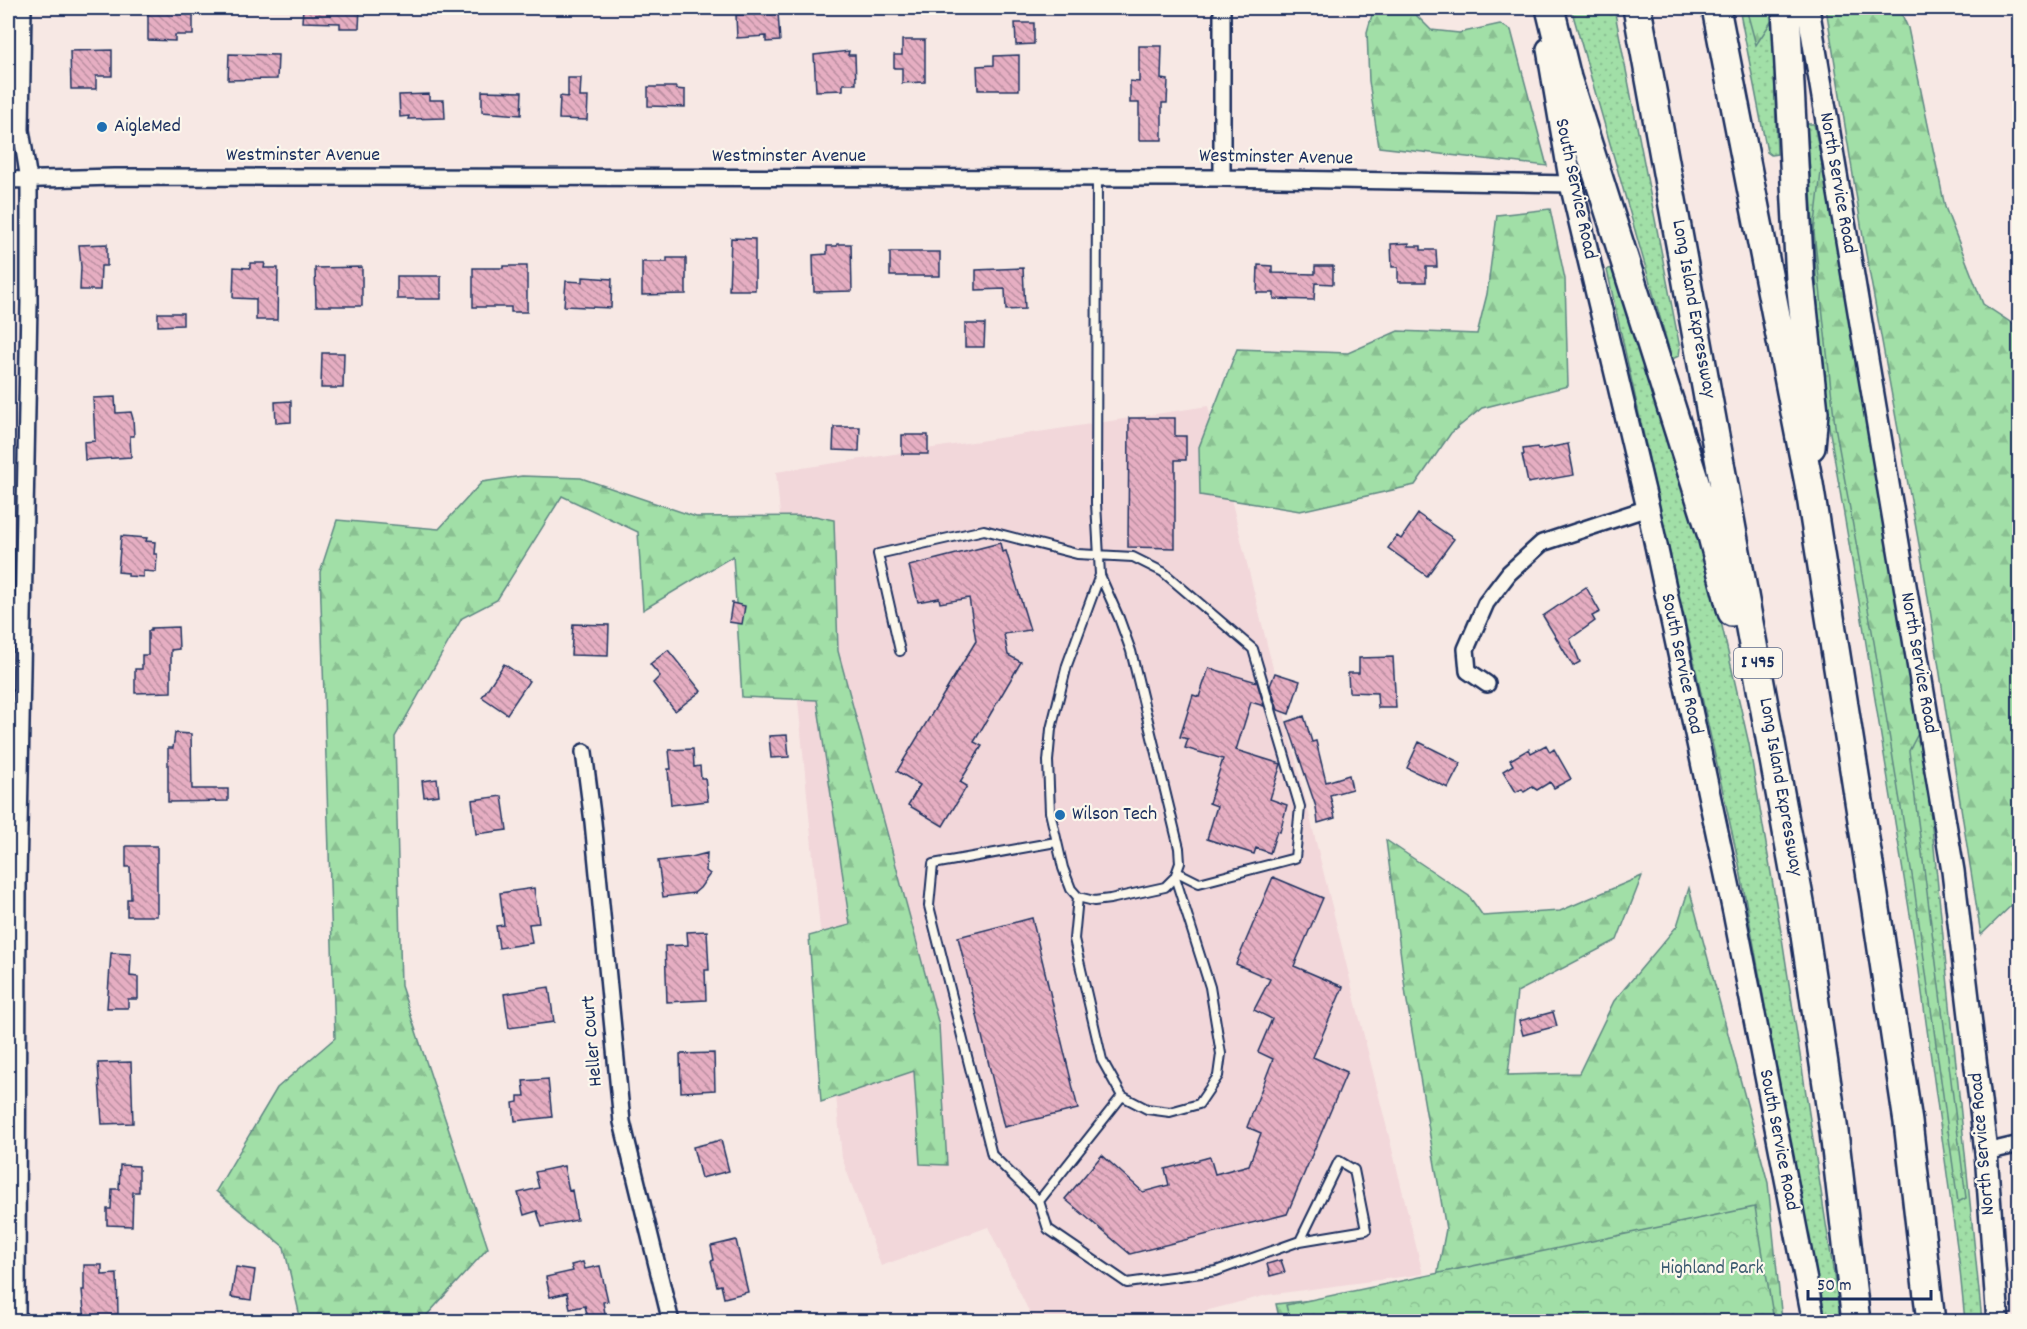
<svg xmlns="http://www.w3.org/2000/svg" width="2027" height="1329" viewBox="0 0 2027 1329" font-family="Dekko,sans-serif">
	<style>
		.built { fill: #f2d7da }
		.grass { fill: url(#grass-dots); stroke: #5e8782; stroke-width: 1.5 }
		.forest { fill: url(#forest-firs); stroke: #5e8782; stroke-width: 1.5 }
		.park { fill: url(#park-crowns); stroke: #5e8782; stroke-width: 1.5 }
		.building { fill: url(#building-back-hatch); stroke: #1b2f5e; stroke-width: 1.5 }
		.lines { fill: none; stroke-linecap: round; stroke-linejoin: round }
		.service-casing { stroke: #1b2f5e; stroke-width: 12 }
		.minor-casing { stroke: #1b2f5e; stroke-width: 20 }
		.secondary-casing { stroke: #1b2f5e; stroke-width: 26 }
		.motorway-casing { stroke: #1b2f5e; stroke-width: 32 }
		.service { stroke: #fbf7ec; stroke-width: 8 }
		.minor { stroke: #fbf7ec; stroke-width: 15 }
		.secondary { stroke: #fbf7ec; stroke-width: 21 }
		.motorway { stroke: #fbf7ec; stroke-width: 27 }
		.poi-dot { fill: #1f6fb2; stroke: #fbf7ec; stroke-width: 2 }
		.labels { text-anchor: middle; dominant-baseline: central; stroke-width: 4.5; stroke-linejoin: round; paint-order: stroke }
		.shield { fill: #fbf7ec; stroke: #5e6b89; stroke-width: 1.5 }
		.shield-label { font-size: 18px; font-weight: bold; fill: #1b2f5e }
		.poi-label { font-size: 20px; fill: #1b2f5e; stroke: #fbf7ec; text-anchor: start }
		.street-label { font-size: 20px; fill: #1b2f5e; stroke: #fbf7ec }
		.park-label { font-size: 20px; fill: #3c5b70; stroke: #fbf7ec }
	</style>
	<defs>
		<pattern id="grass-dots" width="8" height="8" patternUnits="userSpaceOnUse" patternTransform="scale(1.5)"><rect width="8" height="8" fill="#a1dfa7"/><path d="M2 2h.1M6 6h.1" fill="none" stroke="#8ac092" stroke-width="1.8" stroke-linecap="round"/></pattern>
		<pattern id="forest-firs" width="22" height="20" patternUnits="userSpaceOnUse" patternTransform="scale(1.5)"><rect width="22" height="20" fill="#a1dfa7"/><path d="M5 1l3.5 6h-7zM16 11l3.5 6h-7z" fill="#8ac092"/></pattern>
		<pattern id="park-crowns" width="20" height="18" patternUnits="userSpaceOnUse" patternTransform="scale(1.5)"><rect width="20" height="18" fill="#a1dfa7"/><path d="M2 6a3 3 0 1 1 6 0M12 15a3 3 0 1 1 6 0" fill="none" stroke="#8ac092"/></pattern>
		<pattern id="building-back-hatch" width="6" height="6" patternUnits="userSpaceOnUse" patternTransform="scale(1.5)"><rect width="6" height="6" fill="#e6aec2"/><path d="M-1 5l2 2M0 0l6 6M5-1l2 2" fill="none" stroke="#ba8ea1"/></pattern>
	</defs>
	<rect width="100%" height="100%" fill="#f7e8e4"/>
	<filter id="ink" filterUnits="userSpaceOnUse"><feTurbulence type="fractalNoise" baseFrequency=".0167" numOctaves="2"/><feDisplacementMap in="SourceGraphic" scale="12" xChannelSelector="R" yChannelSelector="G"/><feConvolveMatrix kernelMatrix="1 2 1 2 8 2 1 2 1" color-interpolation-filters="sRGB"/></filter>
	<g filter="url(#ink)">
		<path class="built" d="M 1208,406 L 1423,1274 L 1267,1295 L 1166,1321 L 1034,1322 L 988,1227 L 881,1266 L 842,1158 L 776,472 Z"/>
		<path class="grass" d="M 1571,8 L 1614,8 L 1680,348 L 1679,356 L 1672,359 Z
			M 1739,8 L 1772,8 L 1777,154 L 1771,155 L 1767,152 Z
			M 1807,124 L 1814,124 L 1822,164 L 1921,719 L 1982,1321 L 1965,1321 L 1959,1261 L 1918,964 L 1863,625 L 1823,392 Z
			M 1615,266 L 1703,543 L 1749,744 L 1782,938 L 1841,1321 L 1820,1321 L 1800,1196 L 1739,864 L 1607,270 Z"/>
		<path class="forest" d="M 1374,8 L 1409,8 L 1431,30 L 1459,33 L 1500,24 L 1511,30 L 1547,166 L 1379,147 L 1369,81 L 1367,32 Z
			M 1746,8 L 1772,8 L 1773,19 L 1756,45 Z
			M 1826,8 L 1899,8 L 1908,28 L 1945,207 L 1983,304 L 2019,328 L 2019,898 L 1981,935 L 1924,572 L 1863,237 Z
			M 1822,164 L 1922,726 L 1909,751 L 1966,1198 L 1958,1202 L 1914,887 L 1874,642 L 1835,426 L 1814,232 Z
			M 1550,209 L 1565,279 L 1568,386 L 1482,408 L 1451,433 L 1415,485 L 1300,511 L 1200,495 L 1199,447 L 1237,349 L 1348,353 L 1398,331 L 1477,334 L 1487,294 L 1497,215 Z
			M 522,476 L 581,478 L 696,517 L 815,516 L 834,520 L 838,651 L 939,1025 L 947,1165 L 920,1164 L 914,1071 L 821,1102 L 809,936 L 850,925 L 817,700 L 742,697 L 733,556 L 643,610 L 638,532 L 562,496 L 497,600 L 462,618 L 395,737 L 401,986 L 488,1248 L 427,1315 L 424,1321 L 301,1321 L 284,1247 L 216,1191 L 277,1088 L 335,1038 L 320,572 L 337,520 L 439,529 L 482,482 Z
			M 1386,840 L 1469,896 L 1483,916 L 1560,911 L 1642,876 L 1617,940 L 1517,992 L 1508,1075 L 1579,1073 L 1614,1001 L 1677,926 L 1689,888 L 1768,1183 L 1782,1321 L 1280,1322 L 1276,1304 L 1435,1287 L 1446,1229 L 1406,996 Z"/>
		<path class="park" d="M 1755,1207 L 1774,1321 L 1290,1321 L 1286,1305 Z"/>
		<path class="building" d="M 148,8 L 193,8 L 193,35 L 175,35 L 175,41 L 148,40 Z
			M 303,8 L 360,8 L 359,28 L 340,28 L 340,23 L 302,22 Z
			M 778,13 L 780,41 L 766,42 L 766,36 L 737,38 L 736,15 Z
			M 1015,23 L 1034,23 L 1034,44 L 1016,45 Z
			M 902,40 L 925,40 L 925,82 L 902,83 L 902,68 L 894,68 L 894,55 L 902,55 Z
			M 1139,46 L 1162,46 L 1161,79 L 1168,80 L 1167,103 L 1162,103 L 1162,140 L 1139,140 L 1139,103 L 1130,103 L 1130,81 L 1139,82 Z
			M 112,50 L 112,76 L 96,76 L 96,89 L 71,89 L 70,51 Z
			M 849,51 L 848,55 L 855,55 L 856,84 L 843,84 L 843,90 L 816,91 L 814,55 Z
			M 229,54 L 278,55 L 277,79 L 228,80 Z
			M 1019,55 L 1019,90 L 978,90 L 977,66 L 994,65 L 994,56 Z
			M 568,78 L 581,78 L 580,97 L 588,97 L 587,120 L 559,119 L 560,96 L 568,97 Z
			M 648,87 L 676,87 L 676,89 L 685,90 L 685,107 L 648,106 Z
			M 482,91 L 522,92 L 521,115 L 482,112 Z
			M 429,94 L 429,100 L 444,100 L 445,118 L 408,119 L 409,116 L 400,117 L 399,95 Z
			M 731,238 L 755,239 L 755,290 L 729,290 Z
			M 1409,243 L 1409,246 L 1421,246 L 1421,250 L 1436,250 L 1437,267 L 1426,267 L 1426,282 L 1398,282 L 1398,267 L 1392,267 L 1391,244 Z
			M 107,244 L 107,266 L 101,266 L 100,290 L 80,290 L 81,267 L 79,245 Z
			M 837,244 L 851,244 L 852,291 L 814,292 L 813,255 L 827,254 L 827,246 L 837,246 Z
			M 890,252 L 940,252 L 940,276 L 890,276 Z
			M 667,258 L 686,258 L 686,294 L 642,295 L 642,262 L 667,262 Z
			M 250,263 L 265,263 L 264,268 L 278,268 L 277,320 L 256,320 L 256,299 L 233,298 L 234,267 L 250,268 Z
			M 1258,265 L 1272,266 L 1272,273 L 1315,274 L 1315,266 L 1333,266 L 1333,284 L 1315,283 L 1314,300 L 1274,299 L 1274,293 L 1257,293 Z
			M 503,266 L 527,266 L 527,312 L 511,312 L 511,307 L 473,307 L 473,268 L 503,268 Z
			M 362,267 L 362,306 L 316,306 L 315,268 Z
			M 1023,268 L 1025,309 L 1006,310 L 1005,289 L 976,290 L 976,270 Z
			M 397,276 L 441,276 L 441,299 L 397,299 Z
			M 583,277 L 612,279 L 611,308 L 564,306 L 566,281 L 583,282 Z
			M 158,313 L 183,313 L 183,325 L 158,326 Z
			M 965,324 L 985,324 L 984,347 L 965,347 Z
			M 322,353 L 344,353 L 343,388 L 321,388 Z
			M 115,397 L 116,413 L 131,412 L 133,419 L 134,436 L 130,436 L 131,457 L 85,460 L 84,442 L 95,441 L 93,398 Z
			M 291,401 L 291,422 L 276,423 L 275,402 Z
			M 1129,418 L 1175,418 L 1175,436 L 1186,436 L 1186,460 L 1175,460 L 1175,548 L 1128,547 Z
			M 834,427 L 860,427 L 859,451 L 833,450 Z
			M 902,435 L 928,435 L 928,454 L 902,454 Z
			M 1568,444 L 1574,475 L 1528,483 L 1522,455 L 1524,455 L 1523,449 L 1537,447 L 1538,450 Z
			M 1418,514 L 1454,539 L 1427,576 L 1388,548 L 1397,536 L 1401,539 Z
			M 121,536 L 147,538 L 146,541 L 155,542 L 154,554 L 157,554 L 156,572 L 143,571 L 143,577 L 128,576 L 128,573 L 118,572 Z
			M 1000,543 L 1002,552 L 1006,551 L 1030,630 L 1004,634 L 1008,655 L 1021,662 L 974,742 L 982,746 L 960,782 L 967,786 L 943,826 L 908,805 L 920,785 L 897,771 L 976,641 L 969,598 L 940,603 L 939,598 L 918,602 L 909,566 Z
			M 1586,587 L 1600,612 L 1592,616 L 1595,621 L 1570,639 L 1580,662 L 1573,666 L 1543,616 Z
			M 732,603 L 745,606 L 742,624 L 729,622 Z
			M 573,624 L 609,625 L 608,656 L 571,655 Z
			M 178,627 L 179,649 L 171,650 L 171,692 L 135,693 L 135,669 L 142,669 L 142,655 L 148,655 L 148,631 L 151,631 L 151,628 Z
			M 668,650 L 701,691 L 675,711 L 653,683 L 660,676 L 650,664 Z
			M 1393,657 L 1396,708 L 1378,708 L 1377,693 L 1349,692 L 1348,673 L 1359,673 L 1359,658 Z
			M 504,664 L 529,681 L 507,714 L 482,697 Z
			M 1209,668 L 1257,682 L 1264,706 L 1251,702 L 1236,750 L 1281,764 L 1270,799 L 1287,805 L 1280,832 L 1277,831 L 1270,853 L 1256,848 L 1254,854 L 1207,839 L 1217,806 L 1209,803 L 1223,759 L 1185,748 L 1188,739 L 1180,737 L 1193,695 L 1199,697 Z
			M 1275,673 L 1300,681 L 1289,714 L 1278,710 L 1270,686 Z
			M 1304,716 L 1312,742 L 1316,741 L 1326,782 L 1349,775 L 1352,789 L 1330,795 L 1335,818 L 1318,823 L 1316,807 L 1287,722 Z
			M 175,733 L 191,734 L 192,789 L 228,789 L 228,801 L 168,802 L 168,748 L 173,748 Z
			M 787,735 L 789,757 L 771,758 L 769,736 Z
			M 1419,742 L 1461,763 L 1448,788 L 1407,768 Z
			M 1546,745 L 1550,752 L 1554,749 L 1571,779 L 1554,788 L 1550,782 L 1537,790 L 1532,787 L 1524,792 L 1522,789 L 1516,792 L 1503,771 L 1513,765 L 1510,760 L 1529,749 L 1531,753 Z
			M 693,749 L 694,767 L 700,766 L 701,778 L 705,778 L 708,801 L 671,805 L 668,769 L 671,769 L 669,750 Z
			M 437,779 L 439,795 L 424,797 L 422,781 Z
			M 502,796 L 507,830 L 476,834 L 472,800 Z
			M 126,846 L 157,846 L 157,916 L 127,916 L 127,899 L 131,899 L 130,867 L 126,867 Z
			M 707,853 L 706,871 L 710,874 L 700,888 L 694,893 L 663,897 L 658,861 L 692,857 Z
			M 1273,877 L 1323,898 L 1294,966 L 1343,987 L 1313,1057 L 1347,1072 L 1287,1214 L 1130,1254 L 1065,1199 L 1102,1155 L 1143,1192 L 1169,1185 L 1165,1169 L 1210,1157 L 1215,1174 L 1249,1165 L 1261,1133 L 1247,1127 L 1273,1059 L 1258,1052 L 1272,1019 L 1254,1010 L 1270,979 L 1236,964 Z
			M 534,888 L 539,923 L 529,924 L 532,943 L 499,948 L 496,926 L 504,925 L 500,893 Z
			M 1032,918 L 1078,1109 L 1004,1127 L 958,937 Z
			M 707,931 L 709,970 L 705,970 L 706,1000 L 667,1002 L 665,946 L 688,945 L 687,932 Z
			M 111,953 L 131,954 L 130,976 L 138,977 L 138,999 L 128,999 L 128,1008 L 107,1008 Z
			M 549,987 L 554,1022 L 509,1028 L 504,994 Z
			M 1553,1012 L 1557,1026 L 1523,1035 L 1519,1021 Z
			M 714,1053 L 715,1090 L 681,1092 L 680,1054 Z
			M 131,1062 L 133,1123 L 102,1124 L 98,1063 Z
			M 548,1079 L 552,1117 L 515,1121 L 513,1103 L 518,1102 L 518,1096 L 525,1096 L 523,1081 Z
			M 721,1140 L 729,1171 L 701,1178 L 693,1147 Z
			M 120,1165 L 139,1166 L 139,1192 L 133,1192 L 132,1226 L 107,1225 L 107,1209 L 111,1209 L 112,1189 L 119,1189 Z
			M 564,1166 L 569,1191 L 572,1190 L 577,1220 L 542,1227 L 537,1211 L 524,1215 L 518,1193 L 539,1188 L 535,1172 Z
			M 736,1240 L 748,1292 L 724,1298 L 721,1285 L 717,1286 L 711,1261 L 714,1260 L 711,1246 Z
			M 1281,1260 L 1285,1272 L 1270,1276 L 1267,1264 Z
			M 583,1262 L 585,1269 L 600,1266 L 608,1301 L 603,1302 L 606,1319 L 589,1322 L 585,1306 L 570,1309 L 567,1293 L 550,1297 L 546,1277 L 573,1271 L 571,1265 Z
			M 84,1265 L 102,1265 L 102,1275 L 117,1274 L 118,1314 L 111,1315 L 111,1322 L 85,1322 L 82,1290 L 84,1290 Z
			M 236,1267 L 255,1270 L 251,1300 L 231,1297 Z"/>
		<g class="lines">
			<defs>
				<path id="service" d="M 1097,178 L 1096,503 L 1100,575 L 1067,665 L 1051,729 L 1048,761 L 1050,812 L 1063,868 L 1071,889 L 1078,897 L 1094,901 L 1110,899 L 1165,887 L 1175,877 L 1180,863 L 1179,848 L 1131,651 L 1119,618 L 1100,575
					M 900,651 L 878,554 L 984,530 L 1077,554 L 1133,557 L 1163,572 L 1253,649 L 1300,807 L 1295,858 L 1199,883 L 1177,872
					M 1078,897 L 1074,939 L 1102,1060 L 1122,1096 L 1147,1109 L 1170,1112 L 1199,1104 L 1218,1076 L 1221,1054 L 1210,987 L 1175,877
					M 1122,1096 L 1039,1201 L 1048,1229 L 1127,1283 L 1216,1271 L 1300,1241 L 1366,1230 L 1354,1170 L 1339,1161 L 1300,1241
					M 1039,1201 L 992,1155 L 929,906 L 933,864 L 1056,842"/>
				<path id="minor" d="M 1222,178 L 1222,8
					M 8,180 L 114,177 L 1222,178 L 1571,184
					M 1487,684 L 1468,671 L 1466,649 L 1486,603 L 1509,573 L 1542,543 L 1648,508
					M 584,752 L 593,822 L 622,1122 L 671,1322
					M 1986,1152 L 2020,1144
					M 17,1322 L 18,880 L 29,303 L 29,180 L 21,130 L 23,8"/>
				<path id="secondary" d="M 1808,8 L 1953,871 L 1986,1152 L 1998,1322
					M 1548,49 L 1571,184 L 1648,508 L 1734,912 L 1814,1322"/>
				<path id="motorway" d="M 1550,8 L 1567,78 L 1712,536 L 1732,612
					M 1637,8 L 1801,908 L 1834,1132 L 1856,1322
					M 1716,8 L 1809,484 L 1874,896 L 1908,1122 L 1931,1322
					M 1786,8 L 1800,280 L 1814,412 L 1811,447"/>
			</defs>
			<use href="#service" class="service-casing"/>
			<use href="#minor" class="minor-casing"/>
			<use href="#secondary" class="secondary-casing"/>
			<use href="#motorway" class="motorway-casing"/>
			<use href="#service" class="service"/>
			<use href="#minor" class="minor"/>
			<use href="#secondary" class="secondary"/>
			<use href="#motorway" class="motorway"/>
		</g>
	</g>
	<g class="poi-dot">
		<circle cx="102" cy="127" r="6"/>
		<circle cx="1060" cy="815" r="6"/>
	</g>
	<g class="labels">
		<rect class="shield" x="1734" y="648" width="48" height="30" rx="4.5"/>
		<g class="shield-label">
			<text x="1758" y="663">I 495</text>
		</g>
		<g class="poi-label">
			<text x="114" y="127">AigleMed</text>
			<text x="1072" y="815">Wilson Tech</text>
		</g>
		<g class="street-label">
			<text x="303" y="156">Westminster Avenue</text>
			<text x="789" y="157">Westminster Avenue</text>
			<text transform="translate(1276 158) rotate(1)">Westminster Avenue</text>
			<text transform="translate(1837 183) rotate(80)">North Service Road</text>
			<text transform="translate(1575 189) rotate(78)">South Service Road</text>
			<text transform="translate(1693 309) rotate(80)">Long Island Expressway</text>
			<text transform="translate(1918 663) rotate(80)">North Service Road</text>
			<text transform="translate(1681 664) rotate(78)">South Service Road</text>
			<text transform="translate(1780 787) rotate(80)">Long Island Expressway</text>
			<text transform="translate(593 1041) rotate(-95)">Heller Court</text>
			<text transform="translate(1778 1140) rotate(79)">South Service Road</text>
			<text transform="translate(1983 1144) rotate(-95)">North Service Road</text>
		</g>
		<g class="park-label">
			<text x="1712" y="1269">Highland Park</text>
		</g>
	</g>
	<rect width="2027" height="1329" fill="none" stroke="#fbf7ec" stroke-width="30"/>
	<rect x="15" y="15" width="1997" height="1299" fill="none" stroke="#1b2f5e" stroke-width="2" filter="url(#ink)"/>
	<path d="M1808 1290v9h123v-9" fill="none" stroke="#1b2f5e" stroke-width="3"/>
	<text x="1817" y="1290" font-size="18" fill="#1b2f5e" stroke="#fbf7ec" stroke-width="4.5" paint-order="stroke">50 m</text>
</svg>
